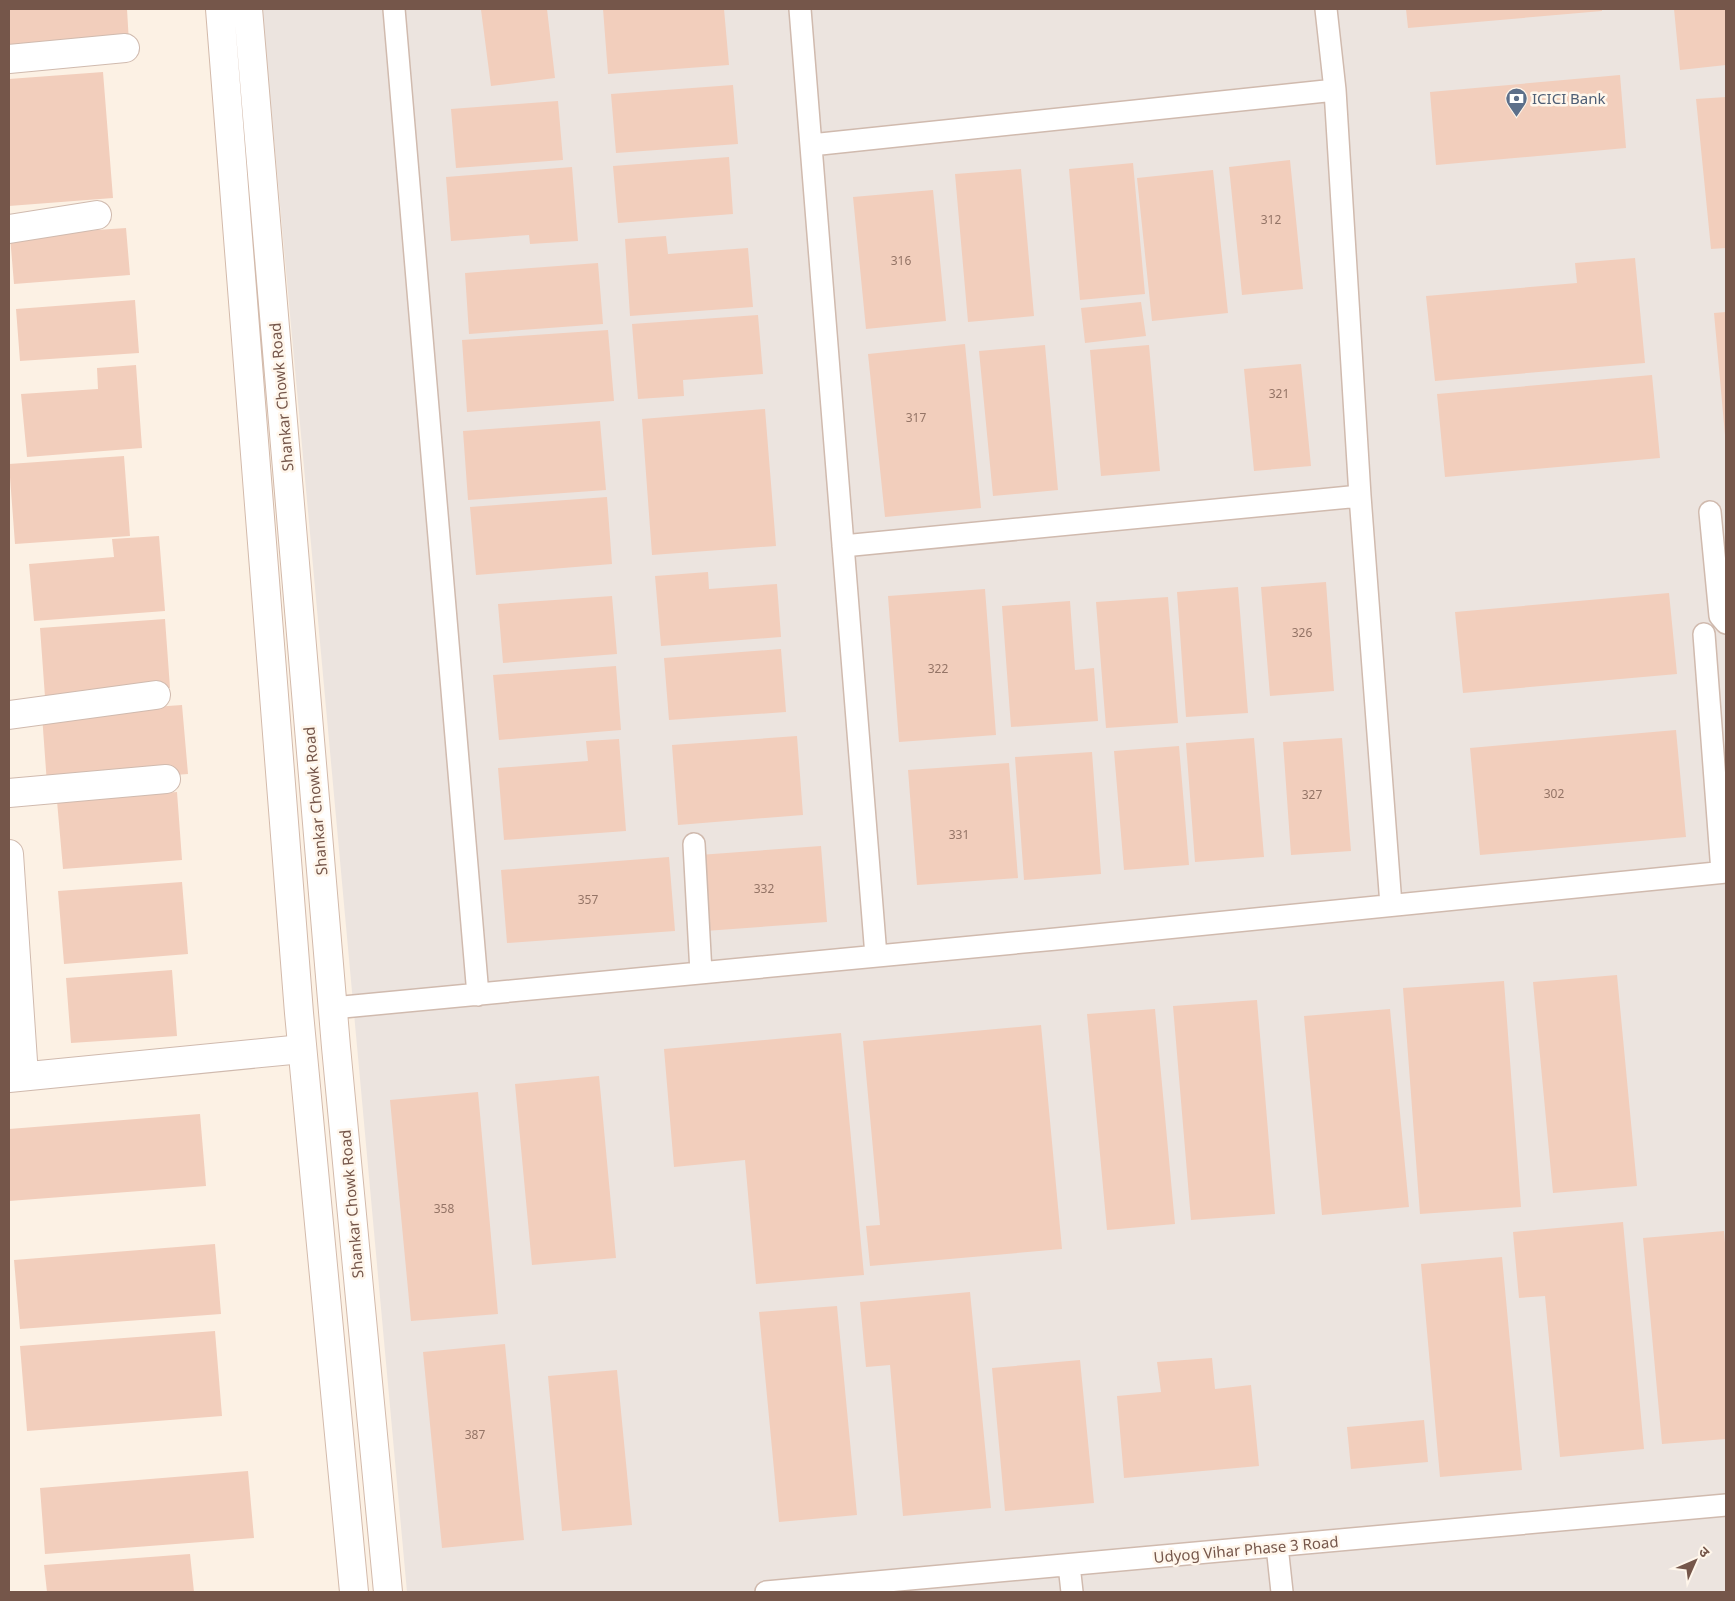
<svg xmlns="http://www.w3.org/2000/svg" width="1735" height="1601" viewBox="0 0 1735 1601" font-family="'Noto Sans','Noto Sans Devanagari',sans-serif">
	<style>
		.industrial { fill: #ece4df }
		.building { fill: #f2cebc }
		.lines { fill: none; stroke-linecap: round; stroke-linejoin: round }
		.service-casing { stroke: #d0baae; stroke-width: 24 }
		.minor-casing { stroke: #d0baae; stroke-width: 30 }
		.secondary-casing { stroke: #d3baab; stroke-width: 30 }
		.service { stroke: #fff; stroke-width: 21 }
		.minor { stroke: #fff; stroke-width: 28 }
		.secondary { stroke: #fff; stroke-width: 28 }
		.labels { text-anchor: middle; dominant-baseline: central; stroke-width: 5; stroke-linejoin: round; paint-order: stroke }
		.number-label { font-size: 12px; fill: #947466 }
		.service-label { font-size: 15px; fill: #4e5e75; stroke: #fff6eb; text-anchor: start }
		.street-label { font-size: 15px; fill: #75564a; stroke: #fff6eb }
	</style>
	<rect width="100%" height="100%" fill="#fcf1e4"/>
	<path class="industrial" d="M 262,9 L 1726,9 L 1726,1592 L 407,1592 Z"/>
	<path class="building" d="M 9,9 L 127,9 L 129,43 L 9,51 Z
		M 492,9 L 547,9 L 555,78 L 491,86 L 481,10 Z
		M 603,9 L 724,9 L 729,65 L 608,74 Z
		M 1406,9 L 1602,9 L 1602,11 L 1408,28 Z
		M 1674,9 L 1726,9 L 1726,65 L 1680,70 Z
		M 103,72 L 113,198 L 9,206 L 9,79 Z
		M 1620,75 L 1626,148 L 1436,165 L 1430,92 Z
		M 733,85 L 738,144 L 616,153 L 611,94 Z
		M 1726,97 L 1726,248 L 1711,249 L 1696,99 Z
		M 558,101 L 563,160 L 456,168 L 451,109 Z
		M 729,157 L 733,214 L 618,223 L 613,166 Z
		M 1290,160 L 1303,289 L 1242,295 L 1229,167 Z
		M 1133,163 L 1145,294 L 1080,300 L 1069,169 Z
		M 572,167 L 578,241 L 530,244 L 529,235 L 451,241 L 446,177 Z
		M 1021,169 L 1034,316 L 968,322 L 955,174 Z
		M 1213,170 L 1228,313 L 1152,321 L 1137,178 Z
		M 933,190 L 946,321 L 866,329 L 853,197 Z
		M 126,228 L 130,275 L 14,284 L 10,236 Z
		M 666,236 L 668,254 L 748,248 L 753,307 L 630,316 L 625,239 Z
		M 1635,258 L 1645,363 L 1435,381 L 1426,296 L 1577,283 L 1575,263 Z
		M 598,263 L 603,324 L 469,334 L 465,273 Z
		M 135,300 L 139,353 L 20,361 L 16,309 Z
		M 1141,302 L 1146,336 L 1085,343 L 1081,308 Z
		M 1726,312 L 1726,435 L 1725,435 L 1714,313 Z
		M 758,315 L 763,374 L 683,380 L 684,396 L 638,399 L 632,324 Z
		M 608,330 L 614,401 L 467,412 L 462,340 Z
		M 965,344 L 981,508 L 885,517 L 868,354 Z
		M 1045,345 L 1058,490 L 993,496 L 979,351 Z
		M 1149,345 L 1160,471 L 1101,476 L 1090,350 Z
		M 1301,364 L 1311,466 L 1254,471 L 1244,369 Z
		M 136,365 L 142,448 L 27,457 L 21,394 L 98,389 L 97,368 Z
		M 1652,375 L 1660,458 L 1445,477 L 1437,394 Z
		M 765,409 L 776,546 L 652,555 L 642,419 Z
		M 600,421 L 606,490 L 468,500 L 463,431 Z
		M 124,456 L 130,536 L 15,544 L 9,464 Z
		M 607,497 L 612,564 L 476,575 L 470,507 Z
		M 159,536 L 165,611 L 34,621 L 29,564 L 114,557 L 112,539 Z
		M 708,572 L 709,589 L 777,584 L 781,637 L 661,646 L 655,576 Z
		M 1326,582 L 1334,691 L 1270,696 L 1261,587 Z
		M 1238,587 L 1248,713 L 1186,717 L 1177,592 Z
		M 985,589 L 996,735 L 899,742 L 888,596 Z
		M 1669,593 L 1677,674 L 1463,693 L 1455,612 Z
		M 612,596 L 617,654 L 503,663 L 498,604 Z
		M 1168,597 L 1178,723 L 1106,728 L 1096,602 Z
		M 1070,601 L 1075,670 L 1094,668 L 1098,721 L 1011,727 L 1002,606 Z
		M 165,619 L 170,688 L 45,697 L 40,628 Z
		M 781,649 L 786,712 L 669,720 L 664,658 Z
		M 616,666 L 621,730 L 499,740 L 493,675 Z
		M 182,705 L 188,774 L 47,784 L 42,715 Z
		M 1676,730 L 1686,837 L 1480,855 L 1470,748 Z
		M 797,736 L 803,815 L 678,825 L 672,745 Z
		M 1254,738 L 1264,857 L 1195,862 L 1186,743 Z
		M 1342,738 L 1351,851 L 1291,855 L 1283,742 Z
		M 619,739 L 626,831 L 504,840 L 498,768 L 588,761 L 586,741 Z
		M 1179,746 L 1189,865 L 1124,870 L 1114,751 Z
		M 1092,752 L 1101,874 L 1024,880 L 1015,757 Z
		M 1009,763 L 1018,878 L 917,885 L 908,770 Z
		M 177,792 L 182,860 L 63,869 L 57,801 Z
		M 821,846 L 827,922 L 705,931 L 699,855 Z
		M 669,857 L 675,931 L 507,943 L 501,870 Z
		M 182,882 L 188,954 L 64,964 L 58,891 Z
		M 172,970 L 177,1036 L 71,1043 L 66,978 Z
		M 1617,975 L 1637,1186 L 1553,1193 L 1533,982 Z
		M 1504,981 L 1521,1207 L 1420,1214 L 1403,988 Z
		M 1257,1000 L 1275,1214 L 1191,1220 L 1173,1006 Z
		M 1155,1009 L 1175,1224 L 1107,1230 L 1087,1014 Z
		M 1390,1009 L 1409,1207 L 1322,1215 L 1304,1016 Z
		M 1041,1025 L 1062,1249 L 870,1266 L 866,1226 L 880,1225 L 863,1041 Z
		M 841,1033 L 864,1275 L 756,1284 L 745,1160 L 674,1167 L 664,1049 Z
		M 599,1076 L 616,1258 L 532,1265 L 515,1084 Z
		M 478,1092 L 498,1314 L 411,1321 L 390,1100 Z
		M 200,1114 L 206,1186 L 9,1201 L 9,1129 Z
		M 1623,1222 L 1644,1449 L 1560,1457 L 1545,1296 L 1519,1298 L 1513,1232 Z
		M 1724,1231 L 1726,1254 L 1726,1439 L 1662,1444 L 1643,1238 Z
		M 215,1244 L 221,1314 L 20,1329 L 14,1260 Z
		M 1502,1257 L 1522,1470 L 1440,1477 L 1421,1264 Z
		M 970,1292 L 991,1508 L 903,1516 L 890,1365 L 866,1367 L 860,1302 Z
		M 837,1306 L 857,1515 L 779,1522 L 759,1312 Z
		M 215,1331 L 222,1416 L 27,1431 L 20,1346 Z
		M 505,1344 L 524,1540 L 442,1548 L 423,1352 Z
		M 1212,1358 L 1215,1389 L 1251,1385 L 1259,1466 L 1124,1478 L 1117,1396 L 1161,1392 L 1157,1362 Z
		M 1080,1360 L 1094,1503 L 1005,1511 L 992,1368 Z
		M 617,1370 L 632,1525 L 562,1531 L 548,1376 Z
		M 1424,1420 L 1428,1462 L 1351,1469 L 1347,1427 Z
		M 248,1471 L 254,1538 L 45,1554 L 40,1488 Z
		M 190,1554 L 194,1592 L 47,1592 L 44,1565 Z"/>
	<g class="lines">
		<defs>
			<path id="service" d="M 394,9 L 478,995
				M 800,9 L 876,956
				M 1326,9 L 1335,90 L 1360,496 L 1391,905
				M 811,145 L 1335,90
				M 1710,512 L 1720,616 L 1726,623
				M 843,546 L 1360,496
				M 1704,634 L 1722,872
				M 694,844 L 701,973
				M 333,1008 L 1056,939 L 1726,872
				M 1277,1546 L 1282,1592
				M 1069,1565 L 1072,1592
				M 766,1592 L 1726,1505"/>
			<path id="minor" d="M 9,59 L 125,48
				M 9,229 L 97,215
				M 9,715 L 156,695
				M 9,793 L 166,779
				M 9,854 L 24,1076
				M 9,1078 L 302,1049"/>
			<path id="secondary" d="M 220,9 L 299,1013 L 354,1592
				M 248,9 L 336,1047 L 388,1592"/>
		</defs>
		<use href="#service" class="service-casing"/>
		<use href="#minor" class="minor-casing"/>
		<use href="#secondary" class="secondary-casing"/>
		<use href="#service" class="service"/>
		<use href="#minor" class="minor"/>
		<use href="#secondary" class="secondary"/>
	</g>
	<defs>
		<symbol id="bank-pin" viewBox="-11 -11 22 30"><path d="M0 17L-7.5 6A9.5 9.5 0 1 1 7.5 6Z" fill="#5c6f8a" stroke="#fff6eb"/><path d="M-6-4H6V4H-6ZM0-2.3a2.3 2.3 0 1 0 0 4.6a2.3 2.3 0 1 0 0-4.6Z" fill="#fff"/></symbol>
	</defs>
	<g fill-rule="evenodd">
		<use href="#bank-pin" x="1504" y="86" width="25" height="34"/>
	</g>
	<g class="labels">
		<g class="number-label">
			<text x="1271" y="219">312</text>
			<text x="901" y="260">316</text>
			<text x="1279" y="393">321</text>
			<text x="916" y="417">317</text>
			<text x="1302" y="632">326</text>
			<text x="938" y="668">322</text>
			<text x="1554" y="793">302</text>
			<text x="1312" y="794">327</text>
			<text x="959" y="834">331</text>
			<text x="764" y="888">332</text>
			<text x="588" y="899">357</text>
			<text x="444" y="1208">358</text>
			<text x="475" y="1434">387</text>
		</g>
		<g class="service-label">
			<text x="1532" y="98">ICICI Bank</text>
		</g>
		<g class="street-label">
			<text transform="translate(281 397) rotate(-95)">Shankar Chowk Road</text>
			<text transform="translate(315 801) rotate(-95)">Shankar Chowk Road</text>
			<text transform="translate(351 1204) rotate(-95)">Shankar Chowk Road</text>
			<text transform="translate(1246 1549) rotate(-5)">Udyog Vihar Phase 3 Road</text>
		</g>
	</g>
	<rect width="1735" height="1601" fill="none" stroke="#75564a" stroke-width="20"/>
	<g transform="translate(1695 1561) rotate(45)" stroke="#fff6eb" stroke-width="4" paint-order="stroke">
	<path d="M0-4L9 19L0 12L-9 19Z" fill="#75564a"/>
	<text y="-8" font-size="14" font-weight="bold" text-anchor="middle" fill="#75564a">उ</text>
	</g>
</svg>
